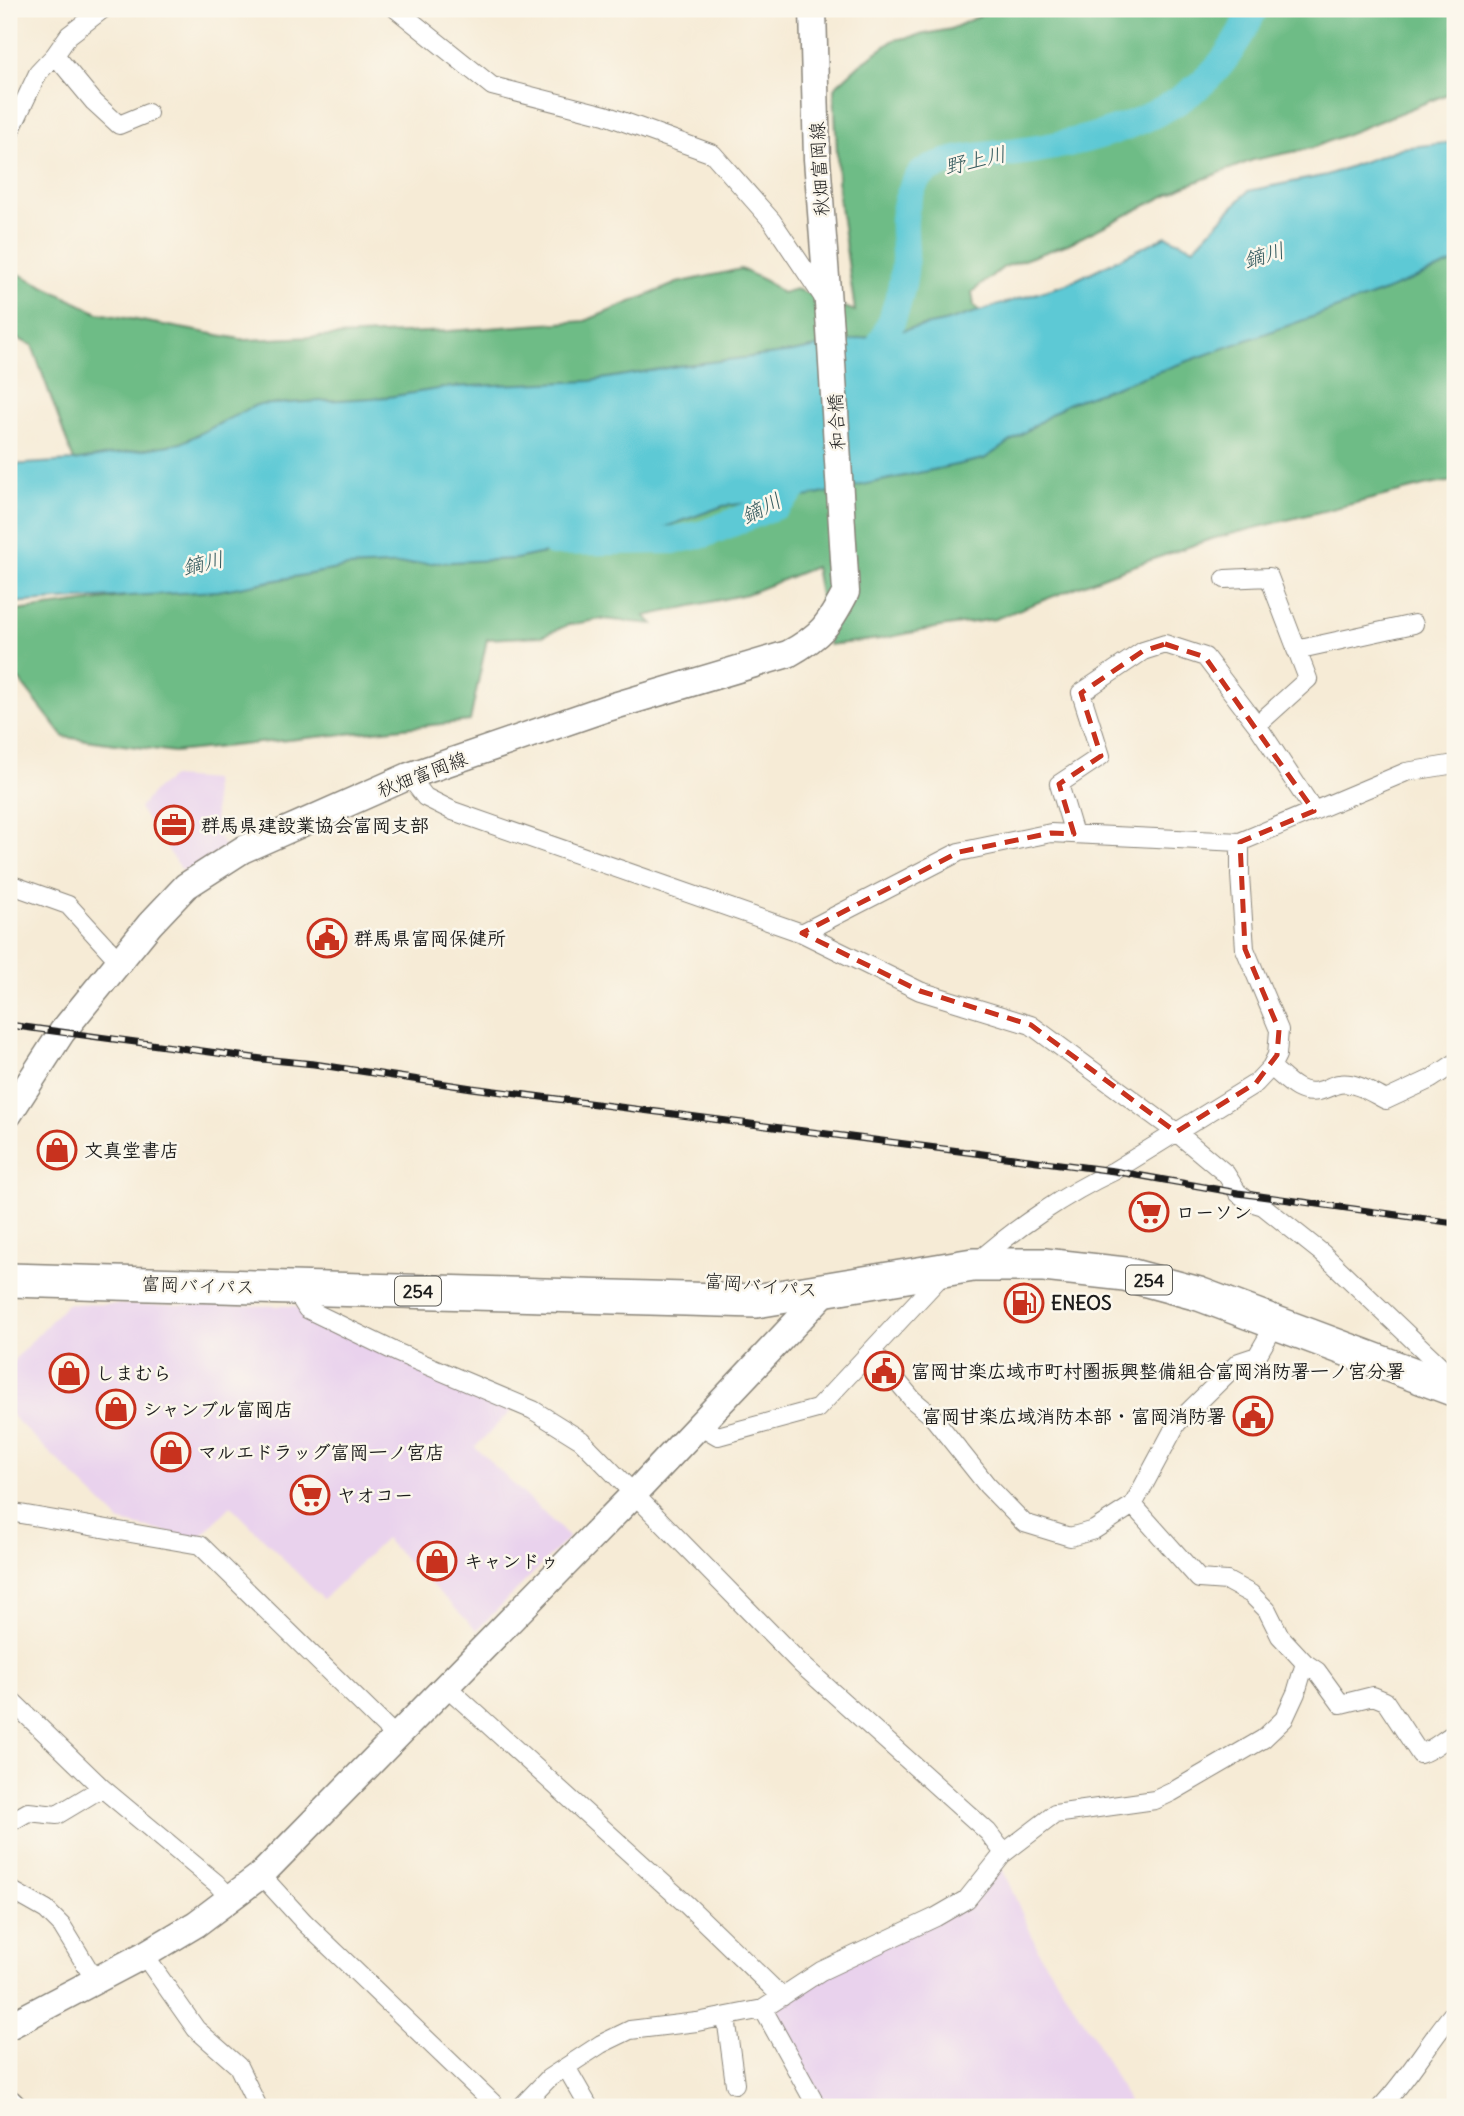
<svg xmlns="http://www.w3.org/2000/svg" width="1464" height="2116" viewBox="0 0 1464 2116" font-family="Delius,'Klee One',sans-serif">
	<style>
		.built { fill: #e9d2ed }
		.forest { fill: #6ebc86; stroke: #456c51; stroke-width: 2 }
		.water { fill: #5dc9d5; stroke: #3c7278; stroke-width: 2 }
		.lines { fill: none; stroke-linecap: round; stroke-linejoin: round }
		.river { stroke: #5dc9d5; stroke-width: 28 }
		.street-casing { stroke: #898479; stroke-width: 20 }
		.secondary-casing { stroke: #898479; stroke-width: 29 }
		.highway-casing { stroke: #898479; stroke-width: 36 }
		.street { stroke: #fff; stroke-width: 18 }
		.secondary { stroke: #fff; stroke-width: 26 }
		.highway { stroke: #fff; stroke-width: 33 }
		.rail-casing { stroke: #1c1c1c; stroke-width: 7 }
		.rail { stroke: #fbf7ec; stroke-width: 4.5; stroke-dasharray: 13; stroke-linecap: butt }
		.marked { fill: none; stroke: #c8321e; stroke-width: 5; stroke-dasharray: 14 9; stroke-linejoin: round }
		.labels { text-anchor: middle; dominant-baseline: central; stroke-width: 5; stroke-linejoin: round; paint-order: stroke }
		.shield { fill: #fbf7ec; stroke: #5f5e5a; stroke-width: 2 }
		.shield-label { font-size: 18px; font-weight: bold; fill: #1c1c1c }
		.street-label { font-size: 19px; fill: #1c1c1c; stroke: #fbf7ec }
		.poi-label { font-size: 19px; font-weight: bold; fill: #1c1c1c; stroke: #fbf7ec; text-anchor: start }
		.water-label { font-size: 21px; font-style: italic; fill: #33595d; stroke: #fbf7ec }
	</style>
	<rect width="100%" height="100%" fill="#fbf7ec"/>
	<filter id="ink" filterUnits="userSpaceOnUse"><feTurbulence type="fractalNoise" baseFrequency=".0143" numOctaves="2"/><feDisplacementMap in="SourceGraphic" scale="14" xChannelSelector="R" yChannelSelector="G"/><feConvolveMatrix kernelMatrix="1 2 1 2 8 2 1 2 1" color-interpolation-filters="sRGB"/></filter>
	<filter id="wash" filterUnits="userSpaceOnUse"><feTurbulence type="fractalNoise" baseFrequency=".00686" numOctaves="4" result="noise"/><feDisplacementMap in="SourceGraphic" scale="28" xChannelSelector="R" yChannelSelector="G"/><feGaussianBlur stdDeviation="1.57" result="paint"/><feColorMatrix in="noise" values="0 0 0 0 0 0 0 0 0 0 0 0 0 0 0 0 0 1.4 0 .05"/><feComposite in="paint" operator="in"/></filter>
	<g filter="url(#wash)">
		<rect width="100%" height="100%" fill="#f6ebd6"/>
		<path class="built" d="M 172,777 L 213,780 L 216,833 L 226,848 L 184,873 L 139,808 L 157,788 Z
			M 67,1304 L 294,1306 L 513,1409 L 475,1447 L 569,1537 L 477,1630 L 385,1539 L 323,1599 L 231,1506 L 198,1539 L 121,1522 L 9,1413 L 9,1365 Z
			M 1002,1868 L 1041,1956 L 1091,2032 L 1131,2107 L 825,2107 L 776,2017 L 779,2005 Z"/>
		<path class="forest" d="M 995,9 L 1455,9 L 1455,91 L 1312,148 L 1253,160 L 1183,187 L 1068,244 L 1004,267 L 972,292 L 974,306 L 984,315 L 1455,209 L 1455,481 L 1428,485 L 1211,539 L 1113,573 L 995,619 L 940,627 L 880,639 L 829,645 L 815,567 L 747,594 L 645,616 L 653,624 L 602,619 L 568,625 L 542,636 L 487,639 L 470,721 L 174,752 L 64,737 L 9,667 L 9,612 L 123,597 L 32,345 L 9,335 L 9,269 L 98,313 L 246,340 L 449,331 L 585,321 L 677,283 L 741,269 L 766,281 L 782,293 L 796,289 L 855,311 L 839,199 L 834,88 L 860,64 L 894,40 L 951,29 Z"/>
		<path class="water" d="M 1455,142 L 1455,262 L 1380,293 L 1067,404 L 984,459 L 811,496 L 723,506 L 666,527 L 516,559 L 348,567 L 218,591 L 9,603 L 9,465 L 73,461 L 181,443 L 256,405 L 388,397 L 450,387 L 590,381 L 678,366 L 792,352 L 944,322 L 1067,284 L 1166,236 L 1194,248 L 1248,191 L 1327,175 L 1401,148 Z"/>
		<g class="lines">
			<path class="river" d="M 867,365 C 881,346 891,327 897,304 C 901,291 904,276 905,262 C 906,248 903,234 904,220 C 905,206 912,180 924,172 C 947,157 990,156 1017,152 C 1085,143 1171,121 1218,67 C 1233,50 1244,29 1254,9
				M 553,542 L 674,540 L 704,534 L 777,505 L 801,481 L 810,476"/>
		</g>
	</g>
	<g filter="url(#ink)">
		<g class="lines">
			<defs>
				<path id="street" d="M 396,9 L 492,86 L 605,115 L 713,154 L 772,221 L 825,300
					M 55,55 L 94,102 L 119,125 L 148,113
					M 9,134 L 38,73 L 55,55 L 69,35 L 103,9
					M 1225,579 L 1269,577 L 1308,679 L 1257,725
					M 1296,650 L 1414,624
					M 409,776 L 425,797 L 453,811 L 802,933 L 920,991 L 1031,1025 L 1176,1132 L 1226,1174 L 1238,1193 L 1250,1202 L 1263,1206 L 1322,1253 L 1455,1380
					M 1074,834 L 1059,784 L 1101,756 L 1081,693 L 1143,651 L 1165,644 L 1205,657 L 1257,725 L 1314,811
					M 9,884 L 68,905 L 119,961
					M 802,933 L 959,852 L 1051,833 L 1240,842 L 1406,772 L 1449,765 L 1455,766
					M 1271,1067 C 1285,1078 1298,1096 1318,1091 C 1325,1090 1332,1085 1339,1084 C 1355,1081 1372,1093 1386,1100 L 1431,1079 L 1455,1063
					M 974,1265 C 1012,1230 1067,1193 1114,1171 L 1256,1083 L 1271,1067 L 1277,1055 L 1279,1030 L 1245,949 L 1240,875 L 1240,842
					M 294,1288 L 307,1309 L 398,1353 L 533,1410 L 581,1440 L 801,1664 L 988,1832 L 1004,1853
					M 872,1351 L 913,1400 L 932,1416 L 987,1485 L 1024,1523 L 1070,1537 L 1094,1530 L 1133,1505 L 1177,1423 L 1239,1362 L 1257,1356 L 1276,1323
					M 699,1425 L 718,1436 L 817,1409 L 944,1273
					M 1133,1505 L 1199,1579 L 1227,1581 L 1251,1594 L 1267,1610 L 1280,1636 L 1305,1663
					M 9,1512 L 200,1545 L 396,1737
					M 447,1687 L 687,1905 L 782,1997
					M 9,1698 L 102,1788
					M 9,1823 L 28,1812 L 57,1815 L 102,1788 L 216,1883 L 230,1898
					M 261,1875 L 304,1922 L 497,2107
					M 9,1889 L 46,1910 L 62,1926 L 95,1980
					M 144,1955 L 196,2029 L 238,2066 L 258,2107
					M 763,2009 L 817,2107
					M 726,2017 L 735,2084
					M 566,2067 L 589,2107
					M 521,2107 L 549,2078 L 601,2044 L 630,2030 L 697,2022 L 763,2009 L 821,1971 L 936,1917 L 967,1899 L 1004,1853 L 1055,1814 L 1155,1800 L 1172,1792 L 1263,1739 L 1284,1719 L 1296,1693 L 1305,1663 L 1317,1671 L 1341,1704 L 1373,1696 L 1385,1701 L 1420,1754 C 1433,1750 1443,1740 1455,1733
					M 1381,2107 C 1409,2078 1429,2041 1455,2011"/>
				<path id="secondary" d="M 9,1114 L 62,1032 L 150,924 L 186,886 L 242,850 L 409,776 L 604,709 L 788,654 C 821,636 829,625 846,592 L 830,330 L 817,159 L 813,9
					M 9,2026 L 144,1955 L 196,1924 L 261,1875 L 634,1494 L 827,1290
					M 9,2103 L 13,2107"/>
				<path id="highway" d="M 9,1280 L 756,1301 L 973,1265 L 1044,1265 L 1125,1274 L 1199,1294 L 1455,1390"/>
			</defs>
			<use href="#street" class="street-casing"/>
			<use href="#secondary" class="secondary-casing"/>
			<use href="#highway" class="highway-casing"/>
			<use href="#street" class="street"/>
			<use href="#secondary" class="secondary"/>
			<use href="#highway" class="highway"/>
			<defs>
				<path id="rail" d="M 9,1025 L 262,1059 L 314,1064 L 472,1088 L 1114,1171 L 1238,1193 L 1455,1223"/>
			</defs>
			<use href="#rail" class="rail-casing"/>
			<use href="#rail" class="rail"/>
		</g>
	</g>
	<path class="marked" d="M 1165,644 L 1205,657 L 1314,811 L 1240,842 L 1245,949 L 1279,1030 L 1277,1055 L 1256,1083 L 1176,1132 L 1031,1025 L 920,991 L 802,933 L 959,852 L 1051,833 L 1074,834 L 1059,784 L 1101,756 L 1081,693 L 1143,651 Z"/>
	<defs>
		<symbol id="office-ring" viewBox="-11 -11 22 22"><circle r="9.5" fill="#fbf7ec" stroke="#c8321e" stroke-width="1.5"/><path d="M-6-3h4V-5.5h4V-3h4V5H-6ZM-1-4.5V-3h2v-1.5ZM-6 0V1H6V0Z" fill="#c8321e"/></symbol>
		<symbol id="civic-ring" viewBox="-11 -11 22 22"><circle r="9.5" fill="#fbf7ec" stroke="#c8321e" stroke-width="1.5"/><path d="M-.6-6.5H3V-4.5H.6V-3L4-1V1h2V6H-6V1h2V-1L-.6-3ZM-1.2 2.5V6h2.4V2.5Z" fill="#c8321e"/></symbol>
		<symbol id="shop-ring" viewBox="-11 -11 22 22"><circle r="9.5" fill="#fbf7ec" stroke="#c8321e" stroke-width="1.5"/><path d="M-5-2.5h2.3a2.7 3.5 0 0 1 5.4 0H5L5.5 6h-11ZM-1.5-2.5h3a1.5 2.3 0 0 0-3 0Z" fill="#c8321e"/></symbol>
		<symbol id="supermarket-ring" viewBox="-11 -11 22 22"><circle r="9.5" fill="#fbf7ec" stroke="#c8321e" stroke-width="1.5"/><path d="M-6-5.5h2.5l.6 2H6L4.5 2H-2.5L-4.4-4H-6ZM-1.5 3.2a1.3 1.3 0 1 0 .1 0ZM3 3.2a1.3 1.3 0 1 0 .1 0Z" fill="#c8321e"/></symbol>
		<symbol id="fuel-ring" viewBox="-11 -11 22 22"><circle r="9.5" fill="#fbf7ec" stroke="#c8321e" stroke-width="1.5"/><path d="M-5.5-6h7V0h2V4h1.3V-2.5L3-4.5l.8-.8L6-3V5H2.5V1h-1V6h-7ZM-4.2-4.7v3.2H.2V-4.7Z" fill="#c8321e"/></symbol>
	</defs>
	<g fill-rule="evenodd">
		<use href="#office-ring" x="152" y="803" width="44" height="44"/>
		<use href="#civic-ring" x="305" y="916" width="44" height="44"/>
		<use href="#shop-ring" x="35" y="1128" width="44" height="44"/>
		<use href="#supermarket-ring" x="1127" y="1190" width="44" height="44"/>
		<use href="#fuel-ring" x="1002" y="1281" width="44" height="44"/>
		<use href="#civic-ring" x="862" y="1349" width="44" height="44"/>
		<use href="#shop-ring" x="47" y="1351" width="44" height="44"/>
		<use href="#shop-ring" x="94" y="1387" width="44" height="44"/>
		<use href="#civic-ring" x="1231" y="1394" width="44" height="44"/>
		<use href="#shop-ring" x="149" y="1430" width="44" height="44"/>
		<use href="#supermarket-ring" x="288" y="1473" width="44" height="44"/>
		<use href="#shop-ring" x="415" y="1539" width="44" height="44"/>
	</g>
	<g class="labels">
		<g class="shield">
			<rect x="1126" y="1265.5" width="46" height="29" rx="5"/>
			<rect x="395" y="1276.5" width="46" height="29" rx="5"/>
		</g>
		<g class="shield-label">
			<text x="1149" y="1280">254</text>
			<text x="418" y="1291">254</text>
		</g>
		<g class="street-label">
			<text transform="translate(819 169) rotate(-93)">秋畑富岡線</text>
			<text transform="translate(836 422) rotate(-93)">和合橋</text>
			<text transform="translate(422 774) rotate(-21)">秋畑富岡線</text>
			<text transform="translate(198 1285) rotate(2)">富岡バイパス</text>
			<text transform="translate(761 1285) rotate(5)">富岡バイパス</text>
		</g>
		<g class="poi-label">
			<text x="201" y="825">群馬県建設業協会富岡支部</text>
			<text x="354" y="938">群馬県富岡保健所</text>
			<text x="84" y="1150">文真堂書店</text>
			<text x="1176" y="1212">ローソン</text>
			<text x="1051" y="1303">ENEOS</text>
			<text x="911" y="1371">富岡甘楽広域市町村圏振興整備組合富岡消防署一ノ宮分署</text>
			<text x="96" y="1373">しまむら</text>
			<text x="143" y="1409">シャンブル富岡店</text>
			<text x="1226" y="1416" text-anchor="end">富岡甘楽広域消防本部・富岡消防署</text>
			<text x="198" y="1452">マルエドラッグ富岡一ノ宮店</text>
			<text x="337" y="1495">ヤオコー</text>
			<text x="464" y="1561">キャンドゥ</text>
		</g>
		<g class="water-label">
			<text transform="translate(975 160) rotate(-13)">野上川</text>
			<text transform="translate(1264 255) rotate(-16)">鏑川</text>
			<text transform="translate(761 508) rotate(-27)">鏑川</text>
			<text transform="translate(203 563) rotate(-13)">鏑川</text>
		</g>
	</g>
	<rect width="1464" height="2116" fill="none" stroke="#fbf7ec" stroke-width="35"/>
</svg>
